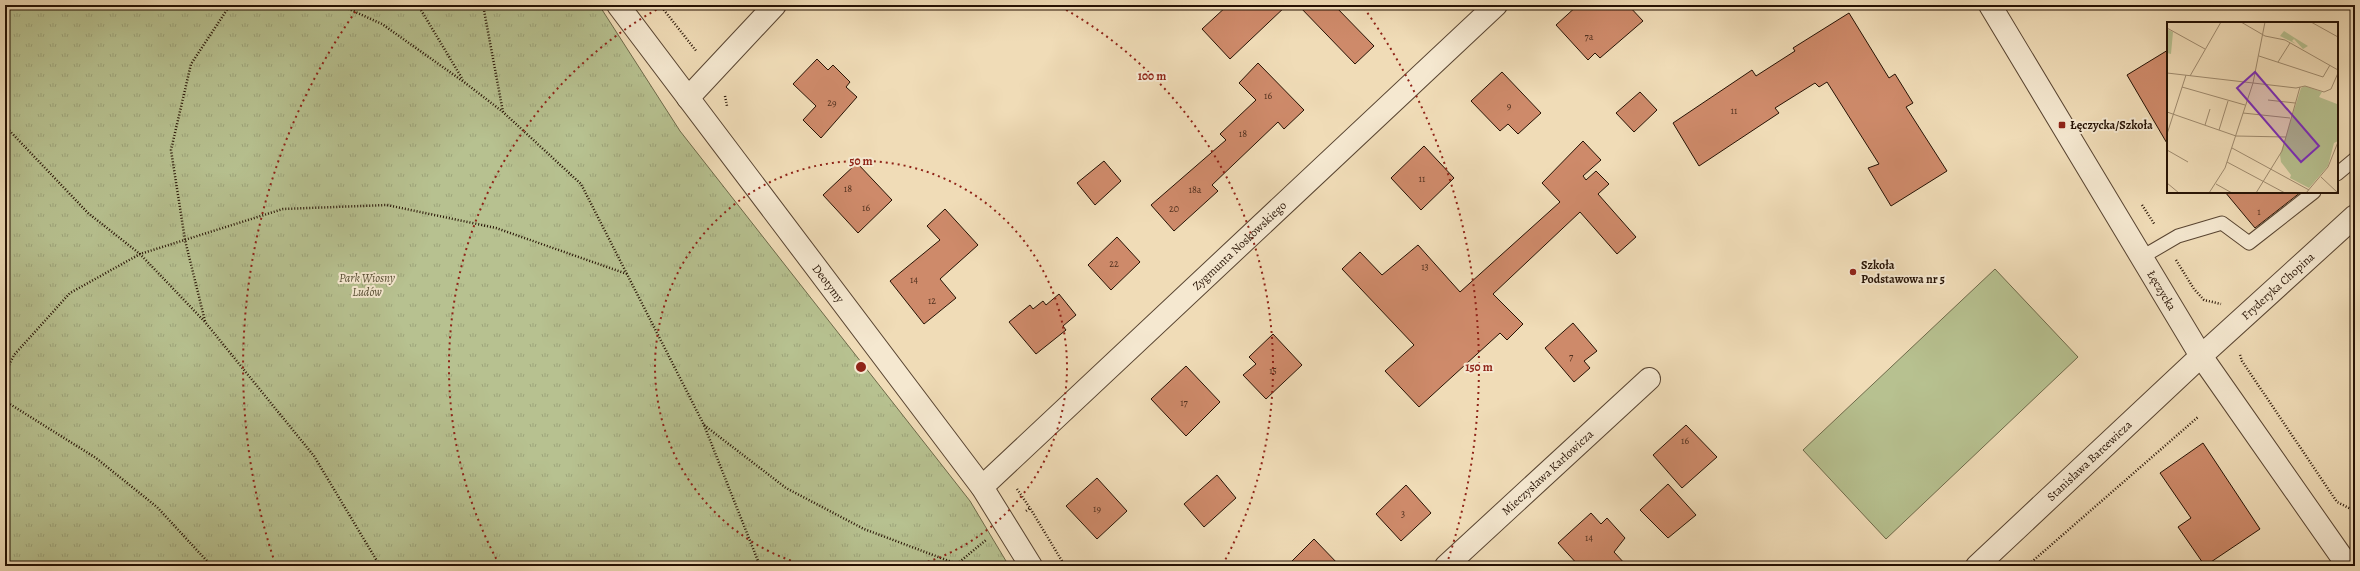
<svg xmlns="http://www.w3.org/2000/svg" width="2360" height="571" viewBox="0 0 2360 571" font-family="Alegreya,serif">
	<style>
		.grass { fill: #b7c190; stroke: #6e6a4a }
		.park { fill: url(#park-tufts); stroke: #6e6a4a }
		.building { fill: #ce8a6a; stroke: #261204 }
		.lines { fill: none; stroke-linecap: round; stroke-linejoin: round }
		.service-casing { stroke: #584431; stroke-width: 15 }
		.minor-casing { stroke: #584431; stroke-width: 24 }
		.tertiary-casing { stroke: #584431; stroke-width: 24 }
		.path { stroke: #261204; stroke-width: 2.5; stroke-dasharray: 1 2; stroke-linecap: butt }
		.service { stroke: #f5e8d0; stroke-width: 13 }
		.minor { stroke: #f5e8d0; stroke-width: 22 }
		.tertiary { stroke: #f5e8d0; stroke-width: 22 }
		.ring { fill: none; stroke: #8f2418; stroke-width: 2; stroke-dasharray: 2 4 }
		.poi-dot { fill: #8f2418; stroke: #f5e8d0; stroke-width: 1.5 }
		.labels { text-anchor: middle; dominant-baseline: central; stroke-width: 4; stroke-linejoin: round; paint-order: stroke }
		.number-label { font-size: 10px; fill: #50301e }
		.poi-label { font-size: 12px; font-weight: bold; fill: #261204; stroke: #f5e8d0; text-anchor: start }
		.street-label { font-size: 12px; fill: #261204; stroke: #f5e8d0 }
		.park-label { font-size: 12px; font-style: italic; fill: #594f35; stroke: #f5e8d0 }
		.inset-road { fill: none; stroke: #9f8b6f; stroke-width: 1 }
		.view { fill: #7b2cbf; fill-opacity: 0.15; stroke: #7b2cbf; stroke-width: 2 }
		.inset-edge { fill: none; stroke: #261204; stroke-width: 2 }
		.centre { fill: #8f2418; stroke: #f5e8d0; stroke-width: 2 }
		.ring-label { font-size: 12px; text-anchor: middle; font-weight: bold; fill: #8f2418; stroke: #f5e8d0; stroke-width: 4; stroke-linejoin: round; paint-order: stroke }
	</style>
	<defs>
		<pattern id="park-tufts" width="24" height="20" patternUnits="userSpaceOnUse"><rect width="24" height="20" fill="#b7c190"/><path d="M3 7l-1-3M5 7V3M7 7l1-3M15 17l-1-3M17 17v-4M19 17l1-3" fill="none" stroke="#9da57b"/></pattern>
	</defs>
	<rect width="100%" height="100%" fill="#f0dcb7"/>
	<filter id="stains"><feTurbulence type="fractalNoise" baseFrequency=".005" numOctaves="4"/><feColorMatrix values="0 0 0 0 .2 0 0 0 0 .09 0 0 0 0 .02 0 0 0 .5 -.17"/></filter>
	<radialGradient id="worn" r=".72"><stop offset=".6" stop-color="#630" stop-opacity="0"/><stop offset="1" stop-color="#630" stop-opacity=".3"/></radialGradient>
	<path class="grass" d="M 1995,269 L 2078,357 L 1886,539 L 1803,450 Z"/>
	<path class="park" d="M 5,5 L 599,5 L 680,131 L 970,501 L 1009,566 L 5,566 Z"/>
	<path class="building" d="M 1228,5 L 1287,5 L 1230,59 L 1202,29 Z
		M 1298,5 L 1334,5 L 1374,46 L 1355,64 Z
		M 1578,5 L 1628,5 L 1643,21 L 1600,58 L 1595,53 L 1588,60 L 1556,25 Z
		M 1849,13 L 1889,78 L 1895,74 L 1913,103 L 1906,107 L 1947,171 L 1891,206 L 1868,168 L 1879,164 L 1827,82 L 1819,87 L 1815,83 L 1775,108 L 1779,113 L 1699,166 L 1673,123 L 1752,70 L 1756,76 L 1795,51 L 1793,48 Z
		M 2168,50 L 2168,145 L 2127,75 Z
		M 817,59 L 828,70 L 833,65 L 850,82 L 846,87 L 857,97 L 821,138 L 803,120 L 816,106 L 793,84 Z
		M 1258,63 L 1304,110 L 1284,129 L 1278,122 L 1212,185 L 1218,191 L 1174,231 L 1151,205 L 1226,140 L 1220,134 L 1256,100 L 1239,83 Z
		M 1502,72 L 1541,113 L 1518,134 L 1508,124 L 1500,131 L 1471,101 Z
		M 1640,92 L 1657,110 L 1634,132 L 1616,113 Z
		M 1583,141 L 1601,160 L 1583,176 L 1586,180 L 1596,171 L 1609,184 L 1598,194 L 1636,237 L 1617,254 L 1580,212 L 1493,294 L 1523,324 L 1507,340 L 1500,333 L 1419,407 L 1385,371 L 1414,345 L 1342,269 L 1360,252 L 1382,275 L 1418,245 L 1460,292 L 1560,202 L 1542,183 Z
		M 1424,146 L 1454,178 L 1421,210 L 1391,178 Z
		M 1104,161 L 1121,181 L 1095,205 L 1077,183 Z
		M 857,163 L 892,200 L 858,233 L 823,195 Z
		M 2225,192 L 2301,192 L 2255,228 Z
		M 945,209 L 978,245 L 940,279 L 956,298 L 924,324 L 890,281 L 940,240 L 927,226 Z
		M 1117,237 L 1140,262 L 1111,290 L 1088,265 Z
		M 1059,294 L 1076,315 L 1063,326 L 1066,330 L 1036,354 L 1009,322 L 1030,305 L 1033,309 L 1043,301 L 1046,305 Z
		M 1573,323 L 1597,351 L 1584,361 L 1590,368 L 1574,382 L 1545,348 Z
		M 1273,334 L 1302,365 L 1266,399 L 1243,375 L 1256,364 L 1249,357 Z
		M 1186,366 L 1220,402 L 1186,436 L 1151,399 Z
		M 1686,425 L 1717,457 L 1682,488 L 1653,455 Z
		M 2203,443 L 2260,529 L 2205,566 L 2178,527 L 2191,518 L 2160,473 Z
		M 1217,475 L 1236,498 L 1204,527 L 1184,504 Z
		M 1097,478 L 1127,511 L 1097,539 L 1066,506 Z
		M 1668,484 L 1696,515 L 1668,538 L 1640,510 Z
		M 1406,485 L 1431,513 L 1401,541 L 1376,514 Z
		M 1591,513 L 1601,524 L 1607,518 L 1625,538 L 1614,552 L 1627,566 L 1579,566 L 1558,543 Z
		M 1314,539 L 1340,566 L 1287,566 Z"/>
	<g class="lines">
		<defs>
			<path id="service" d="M 2337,174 L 2355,159
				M 2142,257 L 2178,236 L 2222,223 L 2249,243 L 2314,192"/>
			<g id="minor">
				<path id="s1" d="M 618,5 L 982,487 L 1031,566"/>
				<path d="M 688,98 L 775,5"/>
				<path id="s2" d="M 982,487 L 1496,5"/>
				<path id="s3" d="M 1446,566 L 1649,379"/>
				<path id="s4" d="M 1977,566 L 2201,356 L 2355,216"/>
			</g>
			<g id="tertiary">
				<path id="s5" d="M 1990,5 L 2201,356 L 2348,566"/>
			</g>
		</defs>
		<use href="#service" class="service-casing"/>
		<use href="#minor" class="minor-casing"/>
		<use href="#tertiary" class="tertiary-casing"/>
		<path class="path" d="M 340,5 L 382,24 L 464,82 L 503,112 L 581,184 L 704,425 L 760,566
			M 418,5 L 463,80
			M 483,5 L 503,112
			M 660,5 L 697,52
			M 725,96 L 727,106
			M 5,126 L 88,213 L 140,254 L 205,322 L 314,456 L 380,566
			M 2142,205 L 2155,225
			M 2176,260 L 2194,289 L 2204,300 L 2221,304
			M 205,321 L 185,240 L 171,150 L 191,64 L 230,5
			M 2240,355 L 2242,361 L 2337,502 L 2355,511
			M 5,373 L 14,355 L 70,293 L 140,254 L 283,209 L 387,205 L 496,228 L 627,274
			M 5,401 L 96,458 L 157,507 L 207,561 L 209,566
			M 704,425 L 786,488 L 864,529 L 957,564 L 986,540
			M 1017,489 L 1030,508
			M 1026,511 L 1030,508 L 1065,566
			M 2027,566 L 2198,417"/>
		<use href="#service" class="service"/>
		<use href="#minor" class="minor"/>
		<use href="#tertiary" class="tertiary"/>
	</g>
	<g class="ring">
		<path d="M808 566A206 206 0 1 1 914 566"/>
		<path d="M499 564A412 412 0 0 1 661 7M1061 7A412 412 0 0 1 1223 564"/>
		<path d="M275 563A618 618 0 0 1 358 8M1364 8A618 618 0 0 1 1447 563"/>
	</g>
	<g class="poi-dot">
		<rect x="2058" y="121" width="8" height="8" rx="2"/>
		<circle cx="1853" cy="272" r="4"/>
	</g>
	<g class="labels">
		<g class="number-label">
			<text x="1589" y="36">7a</text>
			<text x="1268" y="95">16</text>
			<text x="832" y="102">29</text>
			<text x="1509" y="105">9</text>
			<text x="1734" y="110">11</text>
			<text x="1243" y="133">18</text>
			<text x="1422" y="178">11</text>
			<text x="848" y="188">18</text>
			<text x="1195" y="189">18a</text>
			<text x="866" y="207">16</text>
			<text x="1174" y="208">20</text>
			<text x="2259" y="211">1</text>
			<text x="1114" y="263">22</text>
			<text x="1425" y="266">13</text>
			<text x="914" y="279">14</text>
			<text x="932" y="300">12</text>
			<text x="1571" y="356">7</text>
			<text x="1273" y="370">15</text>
			<text x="1184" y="402">17</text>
			<text x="1685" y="440">16</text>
			<text x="1097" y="508">19</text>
			<text x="1403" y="513">3</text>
			<text x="1589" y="537">14</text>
		</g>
		<g class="poi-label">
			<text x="2070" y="125">Łęczycka/Szkoła</text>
			<text x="1861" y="265">Szkoła<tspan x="1861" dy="14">Podstawowa nr 5</tspan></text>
		</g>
		<g class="street-label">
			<text stroke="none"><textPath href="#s2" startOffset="353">Zygmunta Noskowskiego</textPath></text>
			<text stroke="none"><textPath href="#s1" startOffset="349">Deotymy</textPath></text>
			<text stroke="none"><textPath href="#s4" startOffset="411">Fryderyka Chopina</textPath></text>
			<text stroke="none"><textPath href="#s5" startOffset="333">Łęczycka</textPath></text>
			<text stroke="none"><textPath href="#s4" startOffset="154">Stanisława Barcewicza</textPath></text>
			<text stroke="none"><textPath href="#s3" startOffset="138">Mieczysława Karłowicza</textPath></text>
		</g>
		<g class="park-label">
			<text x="367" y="278">Park Wiosny<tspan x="367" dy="14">Ludów</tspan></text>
		</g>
	</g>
	<g transform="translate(2167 22)">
		<rect width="171" height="171" fill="#f0dcb7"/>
		<path d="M 0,7 L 6,10 L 4,32 L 0,31 ZM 117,9 L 128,16 L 141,24 L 136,27 L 127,17 L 125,19 L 129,22 L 113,14 Z" fill="#b7c190"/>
		<path d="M 138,64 L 155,70 L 152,75 L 170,82 L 171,81 L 171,119 L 167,121 L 161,144 L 142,166 L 123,156 L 124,153 L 114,140 L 113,133 L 134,66 Z" fill="#b7c190"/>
		<path class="inset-road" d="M 74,0 L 98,14 L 118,18 L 171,48M 144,0 L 171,15M 0,6 L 38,27M 92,34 L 156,55 L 163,43M 111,40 L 123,21M 0,51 L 129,66 L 138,64 L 157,70 L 164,67 L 171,51M 23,54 L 54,0M 15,65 L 78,83M 101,78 L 128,81M 0,90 L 69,114 L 119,115M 76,91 L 123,96M 38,103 L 43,87M 52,108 L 61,79M 0,112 L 19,53M 65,126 L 142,168M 0,128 L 21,140M 60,140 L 118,171M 154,155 L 171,171M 0,161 L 12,171M 49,162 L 65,171M 42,171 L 58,146 L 86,61 L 98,0M 89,171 L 115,129 L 133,65M 139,171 L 161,145 L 171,120"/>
		<path class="view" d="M 88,50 L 152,124 L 134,140 L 70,66 Z"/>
		<rect width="171" height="171" class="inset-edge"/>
	</g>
	<circle cx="861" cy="367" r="6" class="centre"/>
	<g class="ring-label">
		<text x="1152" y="80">100 m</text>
		<text x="861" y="165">50 m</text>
		<text x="1479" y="371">150 m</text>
	</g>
	<rect width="2360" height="571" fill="none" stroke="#f0dcb7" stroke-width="20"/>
	<rect x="6" y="6" width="2348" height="559" fill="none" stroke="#261204" stroke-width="2"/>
	<rect x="10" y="10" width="2340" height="551" fill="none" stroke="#261204"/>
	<rect width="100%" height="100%" filter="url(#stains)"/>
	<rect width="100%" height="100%" fill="url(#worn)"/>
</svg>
